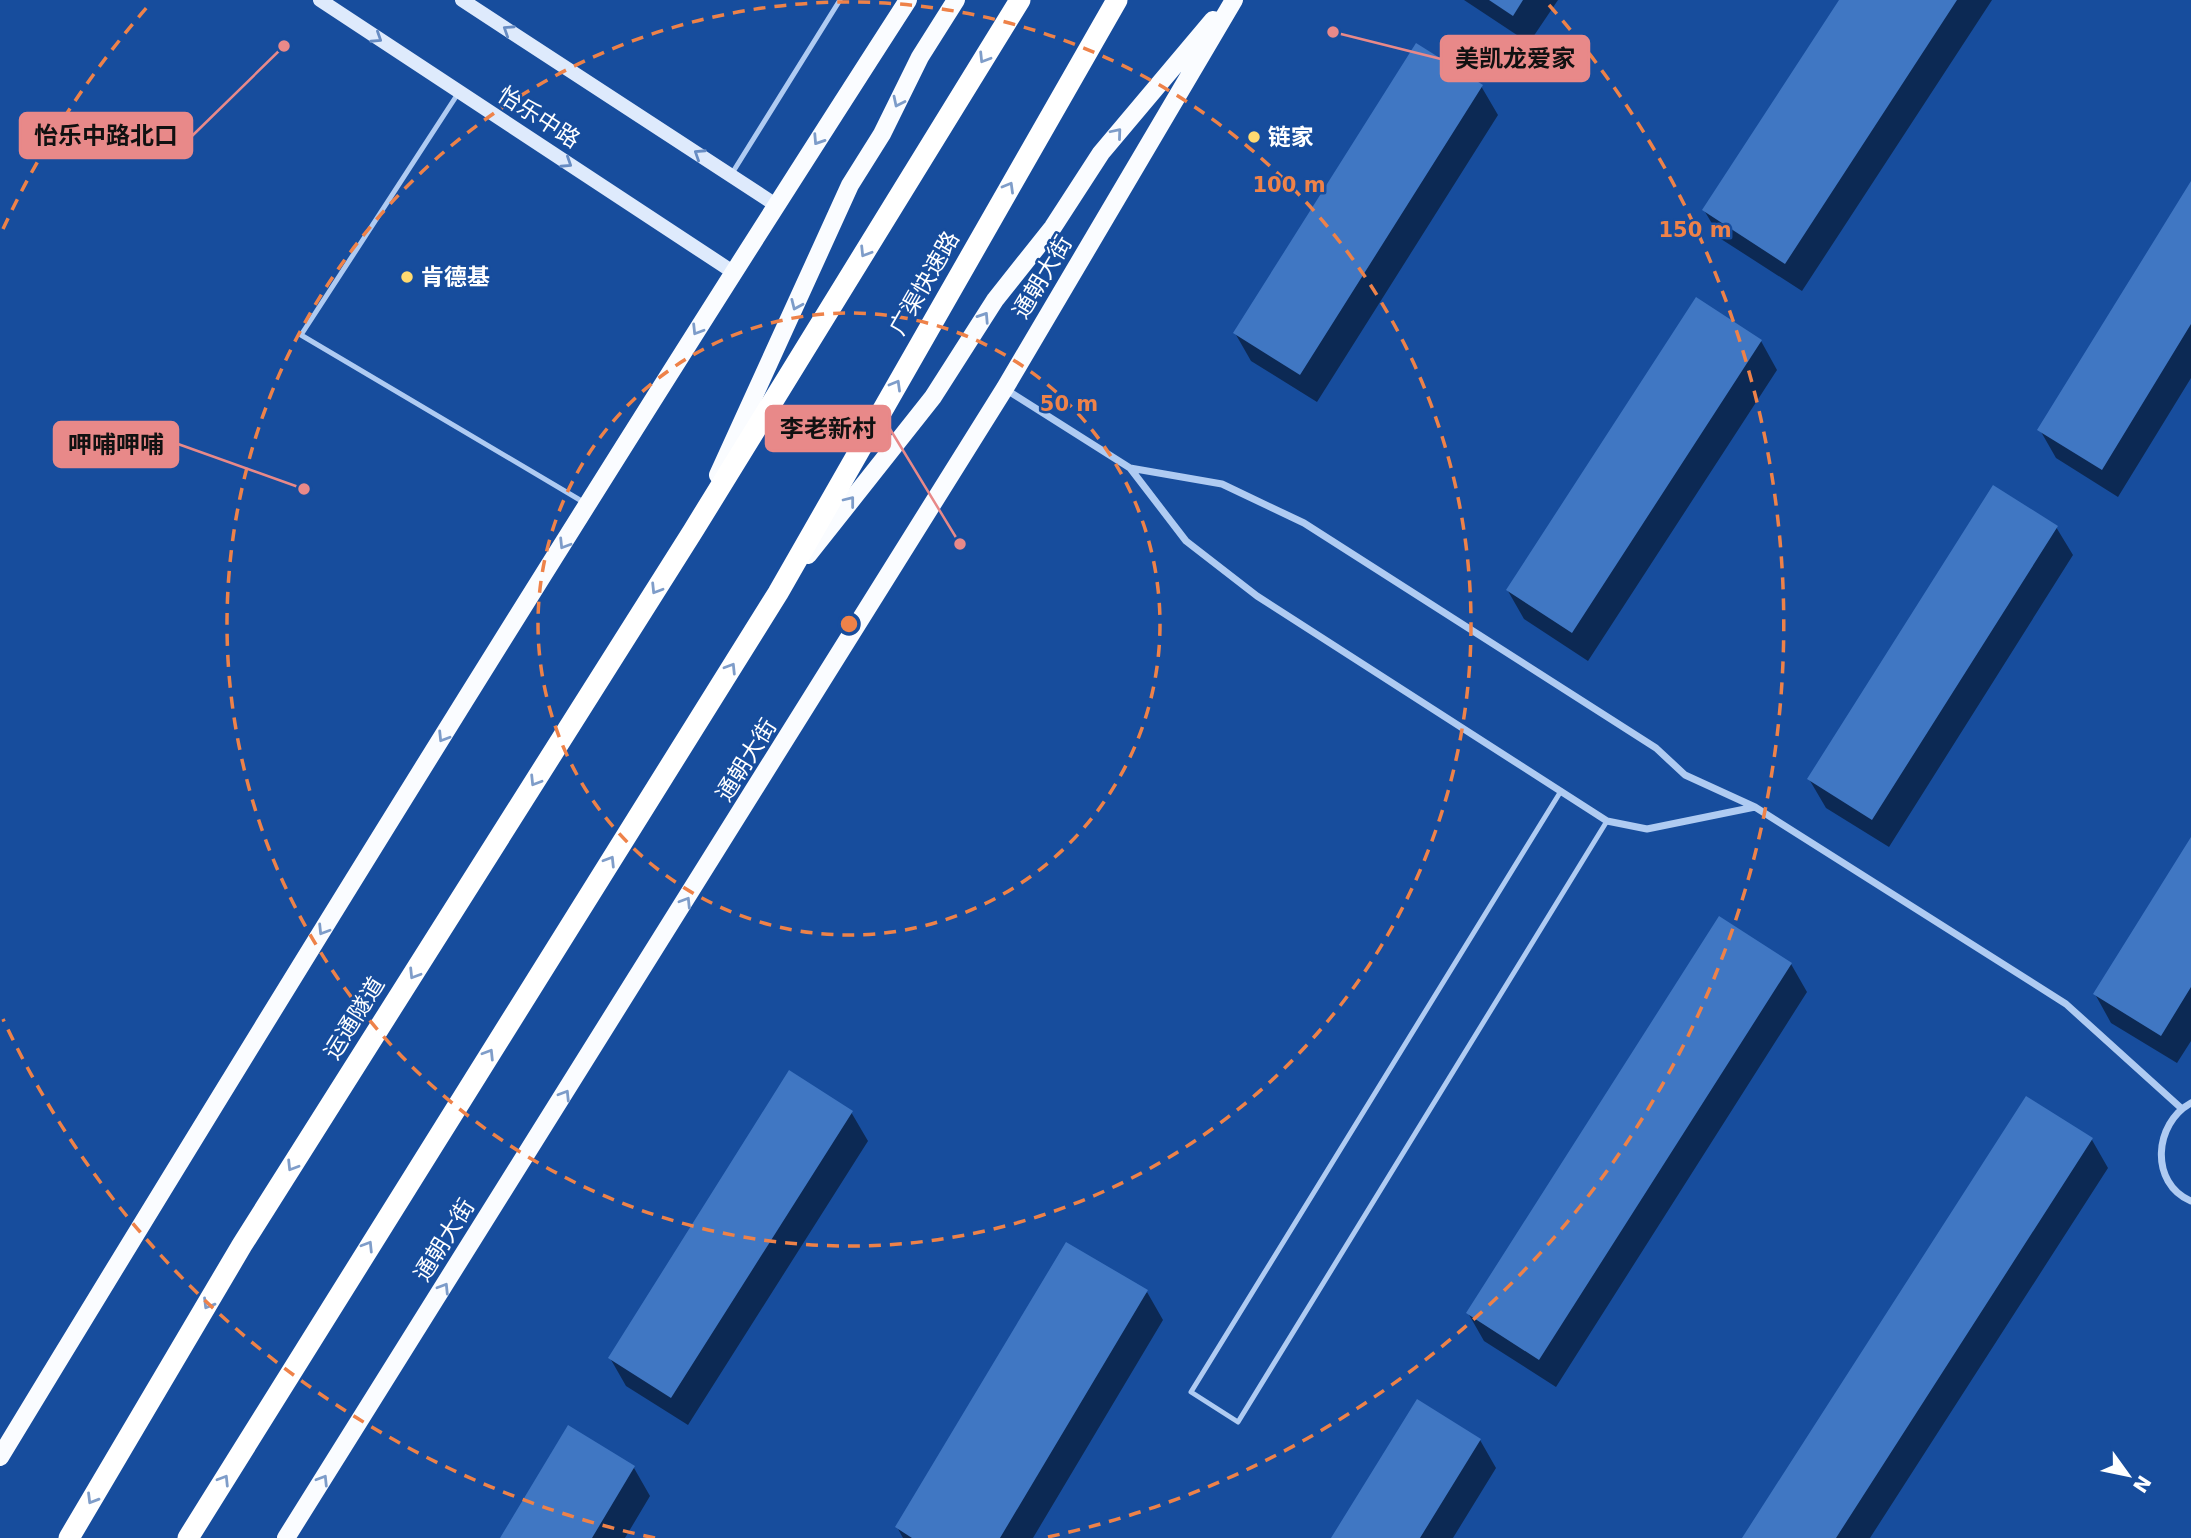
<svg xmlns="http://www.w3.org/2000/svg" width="2191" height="1538" viewBox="0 0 2191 1538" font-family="'DejaVu Sans','Noto Sans SC',sans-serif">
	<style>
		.shadow { fill: #0007 }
		.building { fill: #4077c3 }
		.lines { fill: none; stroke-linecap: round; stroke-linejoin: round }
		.lane { stroke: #afcbf2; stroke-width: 5 }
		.street { stroke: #afcbf2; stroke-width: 7 }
		.secondary { stroke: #deeafc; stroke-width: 14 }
		.primary { stroke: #fafcff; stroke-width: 18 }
		.highway { stroke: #fff; stroke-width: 21 }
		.oneway { stroke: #678cc3 }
		.oneway2 { stroke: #7f9dc9 }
		.oneway3 { stroke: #7d9cc9 }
		.ring { fill: none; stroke: #ee8249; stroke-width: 3.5; stroke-dasharray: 12 9 }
		.poi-dot { fill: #ffda70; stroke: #174d9d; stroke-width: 2.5 }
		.labels { text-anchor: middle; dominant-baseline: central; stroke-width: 5; stroke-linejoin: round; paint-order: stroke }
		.street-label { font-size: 23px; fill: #fff; stroke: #174d9d }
		.poi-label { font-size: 23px; font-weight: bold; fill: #fff; stroke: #174d9d; text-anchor: start }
		.centre { fill: #ee8249; stroke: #174d9d; stroke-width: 3.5 }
		.ring-label { font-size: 21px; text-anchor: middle; font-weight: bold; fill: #ee8249; stroke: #174d9d; stroke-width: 5; stroke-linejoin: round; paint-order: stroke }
		.leader { fill: none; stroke: #e88989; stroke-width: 2.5 }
		.callout-dot { fill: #e88989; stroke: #174d9d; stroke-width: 2.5 }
		.callout { fill: #e88989; stroke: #e88989; stroke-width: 2.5 }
		.callout-label { font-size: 24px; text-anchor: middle; font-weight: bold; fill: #111 }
	</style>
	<rect width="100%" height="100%" fill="#174d9d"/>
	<path class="shadow" d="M 1464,0 L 1558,0 L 1529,43 Z
		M 1841,0 L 1992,0 L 1802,291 L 1721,239 L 1704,210 Z
		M 1481,86 L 1498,115 L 1317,402 L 1251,361 L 1235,333 Z
		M 2191,184 L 2191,378 L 2118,497 L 2056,458 L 2040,430 Z
		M 1761,341 L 1777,370 L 1588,661 L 1524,619 L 1508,591 Z
		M 2056,527 L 2073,555 L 1889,847 L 1826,808 L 1809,779 Z
		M 2191,841 L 2191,1041 L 2177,1063 L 2111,1023 L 2095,994 Z
		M 1791,964 L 1807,992 L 1556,1387 L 1484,1341 L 1468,1313 Z
		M 2027,1098 L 2092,1140 L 2108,1168 L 1870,1538 L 1744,1538 Z
		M 851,1112 L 868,1141 L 688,1425 L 626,1386 L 610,1358 Z
		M 1147,1292 L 1163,1320 L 1033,1538 L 903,1538 L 897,1527 Z
		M 1480,1440 L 1496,1468 L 1453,1538 L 1333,1538 Z
		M 634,1468 L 650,1496 L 625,1538 L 502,1538 Z"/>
	<path class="building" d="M 1489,0 L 1523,0 L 1513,16 Z
		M 1839,0 L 1957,0 L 1785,264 L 1702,210 Z
		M 1416,43 L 1483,85 L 1300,375 L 1233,333 Z
		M 2191,181 L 2191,324 L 2102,470 L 2037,430 Z
		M 1696,297 L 1762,340 L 1572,633 L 1506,590 Z
		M 1993,485 L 2058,526 L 1872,820 L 1807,779 Z
		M 2191,837 L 2191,987 L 2161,1036 L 2093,994 Z
		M 1719,916 L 1792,963 L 1539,1360 L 1466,1313 Z
		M 789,1070 L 853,1111 L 671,1398 L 608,1358 Z
		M 2026,1096 L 2093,1138 L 1836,1538 L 1742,1538 Z
		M 1066,1242 L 1148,1290 L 1000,1538 L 912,1538 L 895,1527 Z
		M 1417,1399 L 1481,1439 L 1420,1538 L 1331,1538 Z
		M 568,1425 L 635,1466 L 592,1538 L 500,1538 Z"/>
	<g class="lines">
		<path class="lane" d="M 459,92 L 301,335 L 585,503
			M 731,175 L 840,0
			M 1561,791 L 1191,1392 L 1238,1422 L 1607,821"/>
		<path class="street" d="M 1005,389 L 1130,468 L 1186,541 L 1257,596 L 1607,821 L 1647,829 L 1755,807
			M 1130,468 L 1222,484 L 1304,523 L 1656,748 L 1685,775 L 1755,807 L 2066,1004 L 2181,1108
			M 2191,1103 C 2154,1123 2149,1183 2191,1201"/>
		<path class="secondary" d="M 320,0 L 733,272
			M 462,0 L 776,205"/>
		<path class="primary" d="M 718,475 L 850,185 L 882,134 L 920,57 L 956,0
			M 808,555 L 933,397 L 995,300 L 1053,227 L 1101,153 L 1213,20
			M 0,1457 C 297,968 598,481 908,0
			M 286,1538 L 1005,388 L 1234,0"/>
		<path class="highway" d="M 69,1538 L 242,1245 L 693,531 L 1020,0
			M 188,1538 L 778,593 L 1117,0"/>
	</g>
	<defs><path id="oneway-chevron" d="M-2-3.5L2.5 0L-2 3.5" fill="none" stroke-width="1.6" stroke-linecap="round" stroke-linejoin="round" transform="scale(1.75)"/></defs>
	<g class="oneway">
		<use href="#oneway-chevron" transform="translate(508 30) rotate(-147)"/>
		<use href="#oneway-chevron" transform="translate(377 38) rotate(33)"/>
		<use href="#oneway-chevron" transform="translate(699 154) rotate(-147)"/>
		<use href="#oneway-chevron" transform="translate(567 163) rotate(33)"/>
	</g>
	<g class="oneway2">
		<use href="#oneway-chevron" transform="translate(984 58) rotate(122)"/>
		<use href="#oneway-chevron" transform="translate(1009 187) rotate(-60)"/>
		<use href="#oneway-chevron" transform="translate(865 252) rotate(122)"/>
		<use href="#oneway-chevron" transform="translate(896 385) rotate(-60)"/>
		<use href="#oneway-chevron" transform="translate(656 589) rotate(122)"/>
		<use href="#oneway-chevron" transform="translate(731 668) rotate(-58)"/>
		<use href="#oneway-chevron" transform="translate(535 781) rotate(122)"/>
		<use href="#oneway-chevron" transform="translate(610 861) rotate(-58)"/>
		<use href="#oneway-chevron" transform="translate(414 974) rotate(122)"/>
		<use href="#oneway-chevron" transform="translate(489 1054) rotate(-58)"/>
		<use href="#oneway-chevron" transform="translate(292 1166) rotate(122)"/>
		<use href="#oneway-chevron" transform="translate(368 1246) rotate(-58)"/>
		<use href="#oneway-chevron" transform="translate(208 1304) rotate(121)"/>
		<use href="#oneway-chevron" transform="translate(224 1480) rotate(-58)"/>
		<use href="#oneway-chevron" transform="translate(92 1499) rotate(121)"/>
	</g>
	<g class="oneway3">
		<use href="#oneway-chevron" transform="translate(898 102) rotate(116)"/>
		<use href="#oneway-chevron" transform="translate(1117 133) rotate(-50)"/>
		<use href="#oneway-chevron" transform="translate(818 140) rotate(123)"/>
		<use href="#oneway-chevron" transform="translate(796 305) rotate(114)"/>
		<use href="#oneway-chevron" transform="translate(984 317) rotate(-57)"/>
		<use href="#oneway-chevron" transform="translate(697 330) rotate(122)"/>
		<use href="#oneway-chevron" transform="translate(850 501) rotate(-52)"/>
		<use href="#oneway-chevron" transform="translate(564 544) rotate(122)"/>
		<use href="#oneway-chevron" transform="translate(443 737) rotate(122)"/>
		<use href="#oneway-chevron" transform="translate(686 902) rotate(-58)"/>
		<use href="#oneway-chevron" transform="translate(323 930) rotate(122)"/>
		<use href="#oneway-chevron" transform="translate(565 1095) rotate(-58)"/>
		<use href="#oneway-chevron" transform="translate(444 1288) rotate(-58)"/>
		<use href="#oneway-chevron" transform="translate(323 1480) rotate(-58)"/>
	</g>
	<g class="ring">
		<circle cx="849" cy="624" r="311"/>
		<circle cx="849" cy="624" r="622"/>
		<path d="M655 1538A934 934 0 0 1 3 1019M3 229A934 934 0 0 1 149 5M1549 5A934 934 0 0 1 1043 1538"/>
	</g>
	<g class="poi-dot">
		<circle cx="1254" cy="137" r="7"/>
		<circle cx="407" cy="277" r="7"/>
	</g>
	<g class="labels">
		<g class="street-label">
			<text transform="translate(539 117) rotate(33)">怡乐中路</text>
			<text transform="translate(1042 277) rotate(-59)">通朝大街</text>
			<text transform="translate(924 283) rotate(-60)">广渠快速路</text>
			<text transform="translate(746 760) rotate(-58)">通朝大街</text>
			<text transform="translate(354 1018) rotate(-58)">运通隧道</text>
			<text transform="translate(444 1240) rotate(-58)">通朝大街</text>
		</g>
		<g class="poi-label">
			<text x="1268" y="137">链家</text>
			<text x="421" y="277">肯德基</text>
		</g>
	</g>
	<circle cx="849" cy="624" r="10" class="centre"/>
	<g class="ring-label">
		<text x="1289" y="192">100 m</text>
		<text x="1695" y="237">150 m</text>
		<text x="1069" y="411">50 m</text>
	</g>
	<path class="leader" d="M1333 32L1441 59M284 46L192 136M960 544L890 429M304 489L178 444"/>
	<g class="callout-dot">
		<circle cx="1333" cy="32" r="7"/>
		<circle cx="284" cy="46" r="7"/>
		<circle cx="960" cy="544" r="7"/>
		<circle cx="304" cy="489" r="7"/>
	</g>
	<g class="callout">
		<rect x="1441" y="36" width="148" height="45" rx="7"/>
		<rect x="20" y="113" width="172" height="45" rx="7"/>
		<rect x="766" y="406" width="124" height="45" rx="7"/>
		<rect x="54" y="422" width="124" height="45" rx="7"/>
	</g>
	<g class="callout-label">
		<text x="1515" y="67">美凯龙爱家</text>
		<text x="106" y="144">怡乐中路北口</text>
		<text x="828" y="437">李老新村</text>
		<text x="116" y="453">呷哺呷哺</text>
	</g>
	<g transform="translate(2128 1475) rotate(123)" stroke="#174d9d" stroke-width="5" paint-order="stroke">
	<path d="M0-5L12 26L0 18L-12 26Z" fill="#ffffff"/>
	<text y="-10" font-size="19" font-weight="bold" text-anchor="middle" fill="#ffffff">N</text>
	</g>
</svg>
